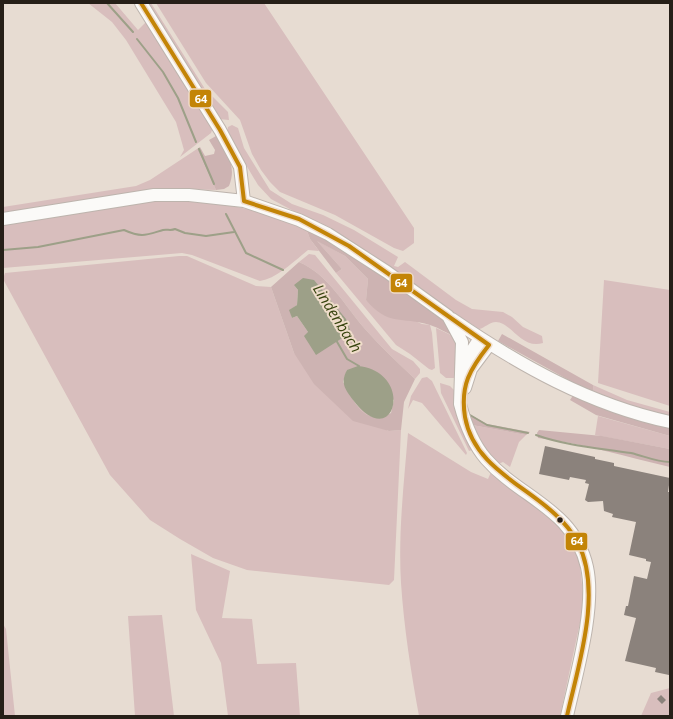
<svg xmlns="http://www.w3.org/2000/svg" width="673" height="719" viewBox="0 0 673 719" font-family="'Open Sans',sans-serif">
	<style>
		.green { fill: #d8bebd }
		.forest { fill: #cdb3b2; fill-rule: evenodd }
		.water { fill: #9da088 }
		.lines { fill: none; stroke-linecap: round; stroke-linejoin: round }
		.stream { stroke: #9da088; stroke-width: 2 }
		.building { fill: #8b827c }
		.major-casing { stroke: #bdb4ad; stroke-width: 14 }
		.major { stroke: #fbfaf8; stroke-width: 12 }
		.bus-1-casing { stroke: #efdcca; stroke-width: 7 }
		.bus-1 { stroke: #c38406; stroke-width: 4 }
		.bus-dot { fill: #261f18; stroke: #efdcca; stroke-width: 1.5 }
		.labels { text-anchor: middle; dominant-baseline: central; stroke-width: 4; stroke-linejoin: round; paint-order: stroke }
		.water-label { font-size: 15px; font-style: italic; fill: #36430d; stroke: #efdcca }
		.line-badge { stroke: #efdcca; stroke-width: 1.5 }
		.badge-label { font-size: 11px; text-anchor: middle; font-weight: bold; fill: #fff }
	</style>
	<rect width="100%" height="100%" fill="#e7dcd2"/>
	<path class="green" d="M 88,3 L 115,3 L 138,30 L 147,21 L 213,127 L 211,133 L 180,157 L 184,150 L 176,122 L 126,40 L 112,22 Z
		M 146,3 L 151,3 L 205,89 L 228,112 L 229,120 L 219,119 Z
		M 156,3 L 264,3 L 414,228 L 414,243 L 403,251 L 394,248 L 335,215 L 280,192 L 270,182 L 261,170 L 252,154 L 240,120 L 206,83 Z
		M 232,125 L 238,128 L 244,148 L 270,190 L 292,204 L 323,215 L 354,230 L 398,257 L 394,266 L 398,267 L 405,262 L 456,300 L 472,309 L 503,312 L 512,317 L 523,327 L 542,336 L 543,343 C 522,350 511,322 496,322 C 489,322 485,328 479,329 L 316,223 L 271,199 L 258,185 L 227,133 L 228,127 Z
		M 197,149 L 216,190 L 183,189 L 146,191 L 3,214 L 3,207 L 136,186 L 150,180 Z
		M 183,201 L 232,206 L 257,211 L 306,228 L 310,239 L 319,251 L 308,250 C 294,261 278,278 260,281 L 192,255 L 182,253 L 3,268 L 3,223 L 137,202 Z
		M 316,240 L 345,256 L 368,279 L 366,300 L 422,324 L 430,325 L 432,333 L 435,368 L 432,370 L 429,369 L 410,354 L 396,345 L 336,273 L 342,269 Z
		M 309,254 L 315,255 L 392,349 L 413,361 L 420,369 L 420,373 L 415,379 C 398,363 381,347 365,329 C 345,306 328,274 299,262 Z
		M 179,256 L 187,256 L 256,286 L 271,287 L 294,353 L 388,431 L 401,430 L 394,580 L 389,585 L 247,570 L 213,558 L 180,539 L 150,520 L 110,475 L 3,279 L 5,273 Z
		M 604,280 L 670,290 L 670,406 L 598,383 Z
		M 436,328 L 455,337 C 461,349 461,366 455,378 L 446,378 L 440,373 Z
		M 427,377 L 432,381 L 467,453 L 466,455 L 422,403 L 413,400 L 408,409 L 411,396 L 422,378 Z
		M 440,383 L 450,386 L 456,392 L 472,450 L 469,451 L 441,393 Z
		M 593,385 L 627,400 L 670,412 L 670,417 L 659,416 L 594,394 Z
		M 598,416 L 670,436 L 670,449 L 595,435 Z
		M 472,425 L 526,435 L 519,442 L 510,467 L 503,462 L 498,464 C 486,453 478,440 472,425 Z
		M 408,433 L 471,472 L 488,479 L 491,472 L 557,522 L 574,547 L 580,565 L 584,604 L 560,716 L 419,716 C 411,672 404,628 401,583 C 398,533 404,483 408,433 Z
		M 191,554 L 230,571 L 222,618 L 252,619 L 257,664 L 296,663 L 300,716 L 228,716 L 221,663 L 196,610 Z
		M 162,615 L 174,716 L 135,716 L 128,616 Z
		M 3,624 L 6,629 L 15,716 L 3,716 Z
		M 670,688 L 670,716 L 641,716 L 651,693 Z"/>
	<path class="forest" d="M 216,136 L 219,136 C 227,153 237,167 229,186 L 224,189 L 216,190 L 197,149 L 200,147 L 205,156 L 214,154 L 215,150 L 209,140 Z
		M 306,228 L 349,253 L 443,319 L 455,337 C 447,333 439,328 430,325 C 401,316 389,327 366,300 L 368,279 L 345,256 L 317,241 L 342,269 L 336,273 L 310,239 Z
		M 299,262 C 328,274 345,306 365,329 C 381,347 398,363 415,379 L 404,402 L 401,430 L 389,431 L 353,421 L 314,384 L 294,353 L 271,287 ZM 294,285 L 347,335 L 337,341 L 308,332 L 297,316 L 292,318 L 290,310 L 297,305 L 298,290 ZM 347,370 L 394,400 L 391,413 C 363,427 356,403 343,382 Z
		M 502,334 L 593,385 L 594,394 L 498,341 Z
		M 574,394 L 670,425 L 670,436 L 596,415 L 570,400 Z
		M 469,414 L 487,424 L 530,432 L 526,435 L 472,425 Z
		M 539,430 L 602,436 L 670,449 L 670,467 C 626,457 583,443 538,438 L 537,433 Z"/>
	<path class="water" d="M 303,278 L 314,280 L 346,319 L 350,330 L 347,335 L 316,355 L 304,336 L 308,332 L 297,316 L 292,318 L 289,310 L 297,305 L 298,290 L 294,285 Z
		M 358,366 C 416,372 395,455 353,400 C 345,389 340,383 347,370 Z"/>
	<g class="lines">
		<path class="stream" d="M 107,3 L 133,32
			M 137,39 L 163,72 L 178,98 L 196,142
			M 199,149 L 214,184
			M 226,214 L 246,253 L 283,270
			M 3,250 L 38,247 L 124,230 C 142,238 146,235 163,230 C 167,229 171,231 175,229 L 185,233 L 206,236 L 234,232
			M 336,340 L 347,359 L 359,366
			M 470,415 L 487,425 L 528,433
			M 536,435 C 567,446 599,448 631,453 C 644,456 656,462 670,462"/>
	</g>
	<path class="building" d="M 545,446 L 595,457 L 595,459 L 614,463 L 614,466 L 670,478 L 668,492 L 670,492 L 669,675 L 655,672 L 656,668 L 625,661 L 636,618 L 624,615 L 626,606 L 628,606 L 634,576 L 647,579 L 651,562 L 646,561 L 646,559 L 629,555 L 636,522 L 612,517 L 613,514 L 604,511 L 603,501 L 588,502 L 585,500 L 589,484 L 585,483 L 586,480 L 570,477 L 569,480 L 539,474 Z
		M 661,695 L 666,700 L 662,704 L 657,699 Z"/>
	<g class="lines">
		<defs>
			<path id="major" d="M 141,3 L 220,130 L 240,167 L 244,201
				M 3,219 L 154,195 L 189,195 L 244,201 L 299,220 L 328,234 L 387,272 L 448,316 L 462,342 L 460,404 C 465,423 473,444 486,459 C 520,498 574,509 587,567 C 596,608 576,675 567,716
				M 452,319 C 519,365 590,405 670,422
				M 464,363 L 480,338
				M 465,388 L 471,369 L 489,345"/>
		</defs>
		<use href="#major" class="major-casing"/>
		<use href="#major" class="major"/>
		<defs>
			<path id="bus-1" d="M 141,3 L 220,130 L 240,167 L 244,201
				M 244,201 L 299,219 L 349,246 L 489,345 C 470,369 460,385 465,417 C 476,479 551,491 578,543 C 603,592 578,666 567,716"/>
		</defs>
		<use href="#bus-1" class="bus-1-casing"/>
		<use href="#bus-1" class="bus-1"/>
	</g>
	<circle class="bus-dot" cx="560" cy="520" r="3.5"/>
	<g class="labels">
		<g class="water-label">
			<text transform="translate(338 318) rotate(58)">Lindenbach</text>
		</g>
	</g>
	<g class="line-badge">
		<rect x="189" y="89" width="23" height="19" rx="4" fill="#c38406"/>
		<rect x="390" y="273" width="23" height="20" rx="4" fill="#c38406"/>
		<rect x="565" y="532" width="23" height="19" rx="4" fill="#c38406"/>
	</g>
	<g class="badge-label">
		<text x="201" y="103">64</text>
		<text x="401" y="287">64</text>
		<text x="577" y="545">64</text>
	</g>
	<rect width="673" height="719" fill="none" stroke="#261f18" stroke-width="8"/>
</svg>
